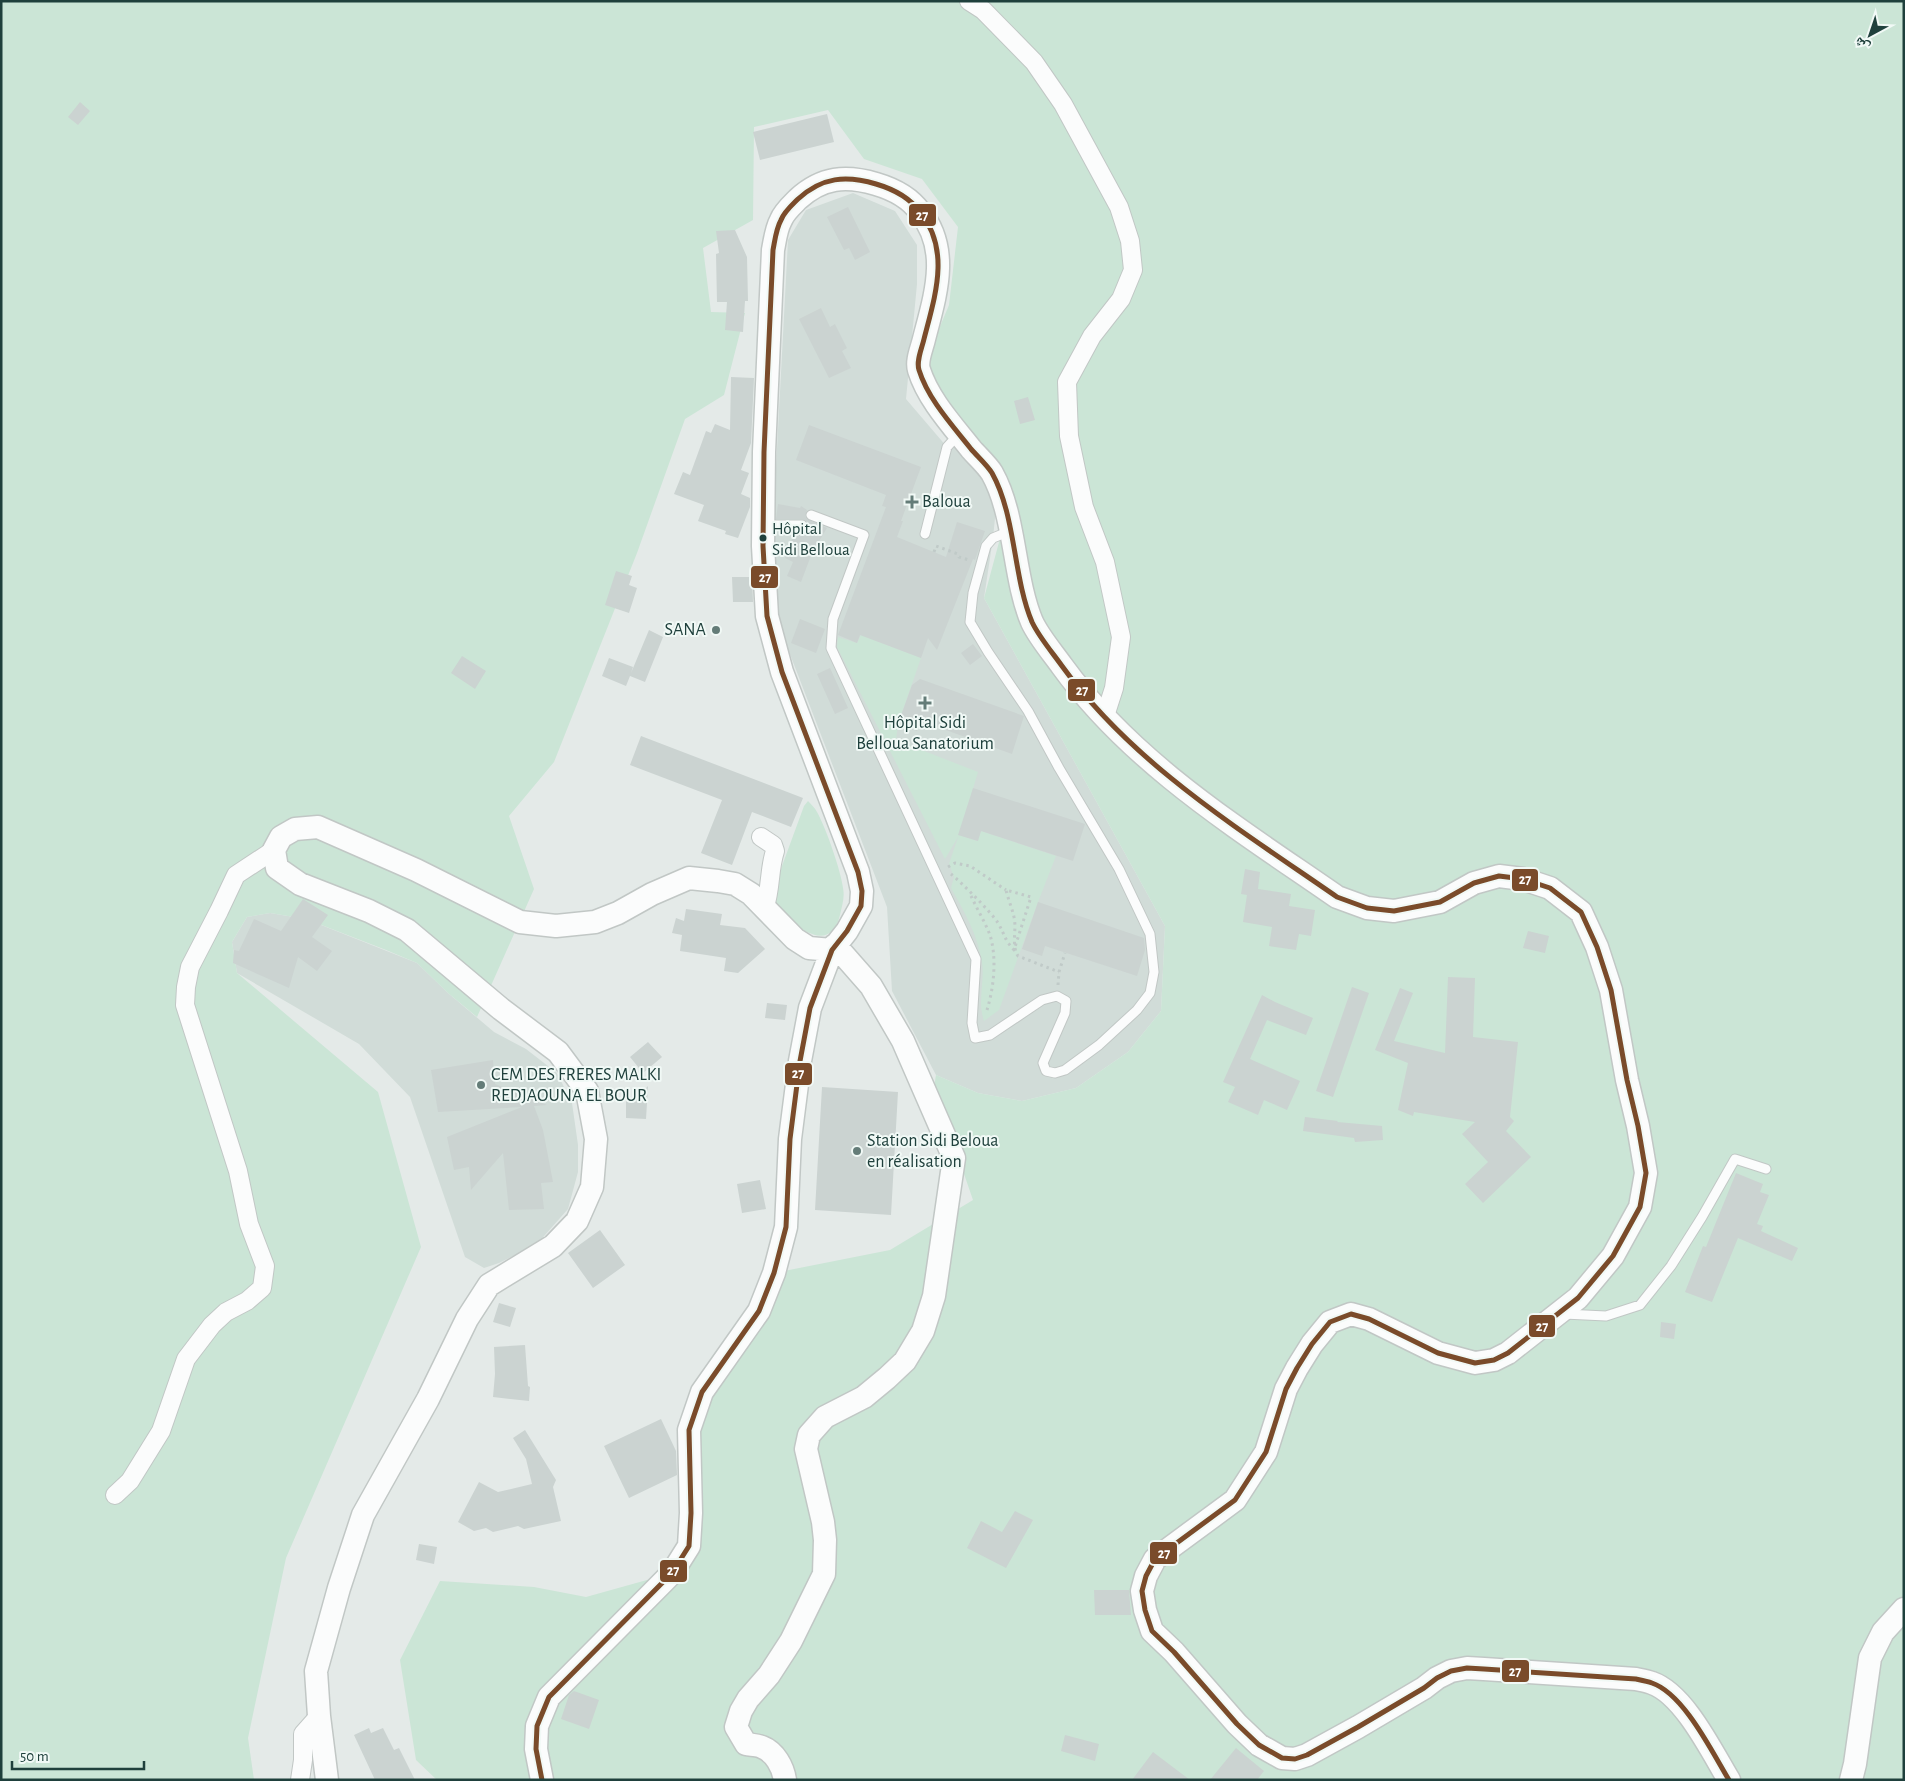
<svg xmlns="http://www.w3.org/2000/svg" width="1905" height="1781" viewBox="0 0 1905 1781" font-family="'Alegreya Sans','Noto Naskh Arabic',sans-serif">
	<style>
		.built { fill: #d1dcd8 }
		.green { fill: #cbe5d6 }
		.building { fill: #cbd3d1 }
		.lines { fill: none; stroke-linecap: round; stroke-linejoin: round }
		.service-casing { stroke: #c1c7c5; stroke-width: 11 }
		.minor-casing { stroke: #c1c7c5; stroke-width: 20 }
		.tertiary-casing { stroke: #c1c7c5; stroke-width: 25 }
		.path { stroke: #c0cac8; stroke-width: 3; stroke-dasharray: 2.5 4; stroke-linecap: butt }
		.service { stroke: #fbfcfc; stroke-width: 9 }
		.minor { stroke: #fbfcfc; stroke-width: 18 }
		.tertiary { stroke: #fbfcfc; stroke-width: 22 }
		.bus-1-casing { stroke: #f1f9f6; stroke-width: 9 }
		.bus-1 { stroke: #7a4b2a; stroke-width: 5 }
		.poi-dot { fill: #647c78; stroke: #f1f9f6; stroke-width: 2 }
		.bus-dot { fill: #1f403c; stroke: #f1f9f6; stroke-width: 2 }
		.labels { text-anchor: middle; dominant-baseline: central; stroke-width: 4; stroke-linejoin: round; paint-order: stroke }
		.bus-label { font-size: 17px; fill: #1f403c; stroke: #f1f9f6; text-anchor: start }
		.poi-label { font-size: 18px; fill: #1f403c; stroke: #f1f9f6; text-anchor: start }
		.line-badge { stroke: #f1f9f6; stroke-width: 2 }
		.badge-label { font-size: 14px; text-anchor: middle; font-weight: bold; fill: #fff }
	</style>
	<rect width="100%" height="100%" fill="#e4eae8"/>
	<path class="built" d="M 853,193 L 895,211 L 917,245 L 917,284 L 906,399 L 947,447 L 961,448 L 985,478 L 996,508 L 993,538 L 984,598 L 1165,926 L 1161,1011 L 1128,1052 L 1076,1088 L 1022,1101 L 978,1093 L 936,1075 L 892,991 L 887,907 L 775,615 L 773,525 L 788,240 L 806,210 Z
		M 270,913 L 306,919 L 417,963 L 448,993 L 494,1032 L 526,1049 L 557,1073 L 572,1103 L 578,1145 L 578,1172 L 568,1209 L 537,1244 L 499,1263 L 484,1268 L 465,1257 L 410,1097 L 359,1044 L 237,973 L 232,942 L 247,917 Z"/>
	<path class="green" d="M 1,1 L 1904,1 L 1904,1780 L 437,1780 L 416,1760 L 400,1660 L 440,1581 L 534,1587 L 586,1597 L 672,1573 L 689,1546 L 689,1430 L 774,1273 L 890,1250 L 973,1200 L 934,1087 L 936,1075 L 978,1093 L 1022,1101 L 1076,1088 L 1128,1052 L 1161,1011 L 1165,926 L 984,598 L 1013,490 L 923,367 L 949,305 L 958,227 L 922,179 L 864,159 L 828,110 L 754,127 L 753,220 L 703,248 L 711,312 L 745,313 L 724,395 L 685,419 L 637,553 L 554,762 L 509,816 L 534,889 L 477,1017 L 448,993 L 417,963 L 386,950 L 306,919 L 270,913 L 247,917 L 232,942 L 237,973 L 378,1092 L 421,1247 L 286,1558 L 248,1738 L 254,1780 L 1,1780 Z
		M 861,635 L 921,658 L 898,724 L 896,740 L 978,772 L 959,835 L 977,841 L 981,831 L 1056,856 L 1038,902 L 999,1010 L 984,1021 C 977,1001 985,982 982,963 C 978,935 964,911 951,888 L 954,877 L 949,864 L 958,837 L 945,859 L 837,647 L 838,637 L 857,643 Z
		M 808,801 C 811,804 815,808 817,812 C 826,828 841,871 843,888 C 845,897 842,906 840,915 C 829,960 788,920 771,903 L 782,866 L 804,806 Z"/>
	<path class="building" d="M 80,102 L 90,111 L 78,125 L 68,117 Z
		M 827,114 L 834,142 L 760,160 L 753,132 Z
		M 848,207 L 870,252 L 855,260 L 849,248 L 844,250 L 827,217 Z
		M 735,230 L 747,257 L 748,301 L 745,301 L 743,332 L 725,330 L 727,302 L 717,302 L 716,254 L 719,253 L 716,231 Z
		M 821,308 L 830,327 L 835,324 L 847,348 L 842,351 L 851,368 L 829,378 L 799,319 Z
		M 731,377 L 754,378 L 751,443 L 741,470 L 749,473 L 741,494 L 750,498 L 750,507 L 738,538 L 725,534 L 726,531 L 698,521 L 704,505 L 674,494 L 683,472 L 690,475 L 706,431 L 711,433 L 715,424 L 730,430 Z
		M 1028,397 L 1035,420 L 1020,424 L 1014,401 Z
		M 809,425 L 921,467 L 901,521 L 903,521 L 897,537 L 946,557 L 957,522 L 985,531 L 975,560 L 973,559 L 937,650 L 928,638 L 921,658 L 860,635 L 857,643 L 838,635 L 886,507 L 882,506 L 886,495 L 796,460 Z
		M 778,504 L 800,508 L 801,506 L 807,510 L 805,516 L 807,519 L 827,528 L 812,553 L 801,582 L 787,576 L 793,562 L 785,558 L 794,534 L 776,531 L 805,531 L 808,528 L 808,522 L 802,519 L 776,519 Z
		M 616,571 L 632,576 L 629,585 L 637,588 L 629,613 L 605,605 Z
		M 732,577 L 752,577 L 753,602 L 733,602 Z
		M 800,619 L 825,629 L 816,653 L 791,643 Z
		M 649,630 L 663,637 L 645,682 L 630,676 L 626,686 L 602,676 L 609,658 L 633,667 L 631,673 Z
		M 973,644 L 982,656 L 970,665 L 961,653 Z
		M 462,656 L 486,671 L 475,689 L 451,673 Z
		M 830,668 L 848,708 L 835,714 L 817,674 Z
		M 920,679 L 1024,716 L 1012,754 L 921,721 L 917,731 L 898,724 L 912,685 Z
		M 641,736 L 803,798 L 791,827 L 752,812 L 732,865 L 701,853 L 722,800 L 630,765 Z
		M 973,788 L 1085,824 L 1073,861 L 981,831 L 978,841 L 958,835 Z
		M 1245,869 L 1260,872 L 1258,889 L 1291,894 L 1289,906 L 1315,910 L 1311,936 L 1299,934 L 1296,950 L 1269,946 L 1272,927 L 1243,922 L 1247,895 L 1241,894 Z
		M 303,899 L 328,915 L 312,937 L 332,951 L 317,971 L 298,957 L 289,988 L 233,963 L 234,950 L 239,951 L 254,919 L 281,931 Z
		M 1038,902 L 1144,938 L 1145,950 L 1137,976 L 1045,946 L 1042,956 L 1022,949 Z
		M 686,909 L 722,914 L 720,925 L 745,928 L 765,949 L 738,973 L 724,971 L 726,958 L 680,951 L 682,935 L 672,933 L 676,918 L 684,921 Z
		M 1528,931 L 1549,936 L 1545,953 L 1523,948 Z
		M 1448,977 L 1475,978 L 1473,1037 L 1518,1042 L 1510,1117 L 1514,1121 L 1506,1131 L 1531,1157 L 1483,1203 L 1465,1184 L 1488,1162 L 1462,1134 L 1475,1122 L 1414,1112 L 1413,1116 L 1398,1110 L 1408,1063 L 1375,1050 L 1400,988 L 1413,993 L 1394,1041 L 1445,1053 Z
		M 1352,987 L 1369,993 L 1333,1097 L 1316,1091 Z
		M 1262,995 L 1275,1002 L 1313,1018 L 1306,1035 L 1267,1020 L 1250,1059 L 1300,1081 L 1287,1110 L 1264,1100 L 1258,1115 L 1228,1102 L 1235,1087 L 1223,1082 Z
		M 767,1003 L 787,1005 L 785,1020 L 765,1018 Z
		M 648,1042 L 662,1057 L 643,1073 L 630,1057 Z
		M 493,1060 L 495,1084 L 547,1105 L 534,1106 L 543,1130 L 553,1182 L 541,1183 L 544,1209 L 509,1210 L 503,1153 L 471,1190 L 469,1167 L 454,1170 L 447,1137 L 522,1107 L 438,1112 L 431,1070 Z
		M 648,1086 L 646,1119 L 626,1118 L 626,1098 L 636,1099 Z
		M 822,1087 L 898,1092 L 891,1215 L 815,1210 Z
		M 1305,1117 L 1338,1121 L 1337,1122 L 1382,1126 L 1383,1140 L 1355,1142 L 1354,1138 L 1303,1131 Z
		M 1736,1173 L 1763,1184 L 1760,1192 L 1769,1195 L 1757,1224 L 1763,1226 L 1761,1231 L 1798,1248 L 1792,1261 L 1738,1238 L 1712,1302 L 1685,1292 L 1703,1246 L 1706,1247 Z
		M 760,1180 L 766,1209 L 742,1213 L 737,1184 Z
		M 600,1230 L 625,1265 L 593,1288 L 568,1253 Z
		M 499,1303 L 516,1308 L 510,1327 L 493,1322 Z
		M 1661,1322 L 1676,1324 L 1674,1339 L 1660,1337 Z
		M 525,1345 L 528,1386 L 530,1387 L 529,1401 L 493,1397 L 495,1374 L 494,1347 Z
		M 661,1419 L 676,1451 L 677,1475 L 629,1498 L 604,1446 Z
		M 525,1430 L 556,1480 L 553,1487 L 561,1521 L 524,1529 L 518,1526 L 493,1532 L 486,1528 L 474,1531 L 458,1522 L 479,1482 L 498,1492 L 532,1484 L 526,1459 L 513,1438 Z
		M 1015,1511 L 1033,1520 L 1006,1568 L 967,1548 L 981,1521 L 1002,1532 Z
		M 419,1544 L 437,1547 L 434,1564 L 416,1560 Z
		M 1094,1590 L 1129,1590 L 1131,1615 L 1095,1615 Z
		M 574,1691 L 599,1700 L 589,1729 L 561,1719 L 569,1695 Z
		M 369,1728 L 371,1733 L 383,1728 L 394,1750 L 399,1748 L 415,1780 L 375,1780 L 354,1735 Z
		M 1065,1735 L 1099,1744 L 1095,1761 L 1061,1751 Z
		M 1236,1748 L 1264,1771 L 1257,1780 L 1210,1780 Z
		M 1153,1752 L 1190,1780 L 1132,1780 Z"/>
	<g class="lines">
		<defs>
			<path id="service" d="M 811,515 L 864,535 L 833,619 L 831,648 L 976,959 L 972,1023 L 975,1038 L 990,1035 L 1042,1000 L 1057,996 L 1066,1001 L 1065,1013 L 1043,1063 L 1046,1071 L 1055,1073 L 1065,1070 L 1099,1045 L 1137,1010 L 1150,993 L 1154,972 L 1150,934 L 1119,869 L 1059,768 L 1028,711 L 988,652 L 970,622 L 973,593 L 986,546 L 993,538 L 1010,531
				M 765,523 L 773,525 L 802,525
				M 925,534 L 947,447 L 959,434
				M 1564,1314 L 1606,1316 L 1640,1305 L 1671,1266 L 1702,1217 L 1735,1159 L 1766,1169"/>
			<path id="minor" d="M 969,1 L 983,10 L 1034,62 L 1063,104 L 1119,207 L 1130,241 L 1133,270 L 1121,299 L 1092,336 L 1067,382 L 1069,436 L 1084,507 L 1105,562 L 1121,637 L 1114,688 L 1105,716
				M 761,837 L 773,845 L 775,851 C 769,869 771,888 765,906
				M 115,1495 L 130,1481 L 161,1431 L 186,1359 L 212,1325 L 226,1312 L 247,1301 L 262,1288 L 265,1266 L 249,1224 L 238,1171 L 185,1005 L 186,987 L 190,967 L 219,911 L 236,875 L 274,850
				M 300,1780 L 303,1760 L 303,1734 L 319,1716"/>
			<path id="tertiary" d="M 327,1780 L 319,1716 L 316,1671 L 339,1588 L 363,1515 L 428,1399 L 467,1319 L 489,1285 L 553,1246 L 577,1221 L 592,1187 L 596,1139 L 587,1091 L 558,1052 L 501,1009 L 407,930 L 369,911 L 300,884 L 277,868 L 274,850 L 281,837 L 295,829 L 318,827 L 416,870 L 520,922 L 556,926 L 595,922 L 618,913 L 652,894 L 689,878 L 718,881 L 735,884 L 751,894 L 795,939 L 809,948 L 832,950
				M 542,1780 L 536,1749 L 537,1726 L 549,1697 L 672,1573 L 689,1546 L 691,1513 L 689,1430 L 702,1392 L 759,1311 L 774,1273 L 786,1227 L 790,1139 L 800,1061 L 810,1008 L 832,950 L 847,931 L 861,906 L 862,891 L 858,872 L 782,672 L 767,616 L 763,546 L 764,452 L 773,250 C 775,240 776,229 781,220 C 784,212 792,205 798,199 C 822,177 846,175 876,184 C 893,189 910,198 920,212 C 951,250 935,296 924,339 C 922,348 916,361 919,370 C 928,399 952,425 971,449 C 978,457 987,465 992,473 C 1016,516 1013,577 1032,622 C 1039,637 1052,652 1062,666 C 1133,764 1239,829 1337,897 L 1367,908 L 1394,911 L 1440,902 L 1474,883 L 1499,876 L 1523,879 L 1550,888 L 1581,912 L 1597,947 L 1611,990 L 1627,1080 L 1638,1126 L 1646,1173 L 1640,1207 L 1613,1256 L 1578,1298 L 1508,1353 L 1494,1360 L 1475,1363 L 1438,1353 L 1369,1319 L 1351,1314 L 1330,1322 L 1312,1344 L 1297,1368 L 1286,1389 L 1266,1452 L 1235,1500 L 1155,1559 L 1146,1576 L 1142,1591 L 1145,1610 L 1152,1631 L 1174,1652 L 1237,1724 L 1259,1745 L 1282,1758 L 1295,1759 L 1307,1755 L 1358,1727 L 1424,1688 L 1437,1678 L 1451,1671 L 1467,1668 L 1484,1669 L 1636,1679 C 1641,1680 1647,1681 1652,1683 C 1684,1694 1712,1752 1729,1780
				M 785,1780 C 783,1767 775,1752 762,1747 C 758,1745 751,1745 746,1744 L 736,1727 L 741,1711 L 748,1699 L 769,1675 L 791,1641 L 824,1574 L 825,1540 L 823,1522 L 806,1449 L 809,1435 L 825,1417 L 864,1397 L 887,1378 L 905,1361 L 923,1331 L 934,1296 L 954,1158 L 903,1041 L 871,986 L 835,945
				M 1851,1780 L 1855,1764 L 1870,1658 L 1883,1632 L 1904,1609"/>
		</defs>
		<use href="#service" class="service-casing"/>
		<use href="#minor" class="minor-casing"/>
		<use href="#tertiary" class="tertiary-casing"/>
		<path class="path" d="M 934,552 L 936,546 L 958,554 L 959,557 L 969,560
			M 948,867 L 955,863 L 970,866 L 1006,890
			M 951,874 C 961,882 992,913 998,923 C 1005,935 1004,939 1014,950 L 1031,897 L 1006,890 C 1008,899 1012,908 1014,917 C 1017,930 1011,945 1018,956 L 1059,972
			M 971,896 C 977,909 985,922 990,935 C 997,958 994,987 987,1010
			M 1058,985 L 1059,972 L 1065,953"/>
		<use href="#service" class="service"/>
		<use href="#minor" class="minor"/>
		<use href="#tertiary" class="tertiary"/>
		<defs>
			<path id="bus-1" d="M 542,1780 L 536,1749 L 537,1726 L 549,1697 L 672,1573 L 689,1546 L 691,1513 L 689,1430 L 702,1392 L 759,1311 L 774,1273 L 786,1227 L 790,1139 L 800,1061 L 810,1008 L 832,950 L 847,931 L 861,906 L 862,891 L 858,872 L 782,672 L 767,616 L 763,546 L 764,452 L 773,250 C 775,240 776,229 781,220 C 784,212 792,205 798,199 C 822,177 846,175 876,184 C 893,189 910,198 920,212 C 951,250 935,296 924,339 C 922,348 916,361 919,370 C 928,399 952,425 971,449 C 978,457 987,465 992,473 C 1016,516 1013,577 1032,622 C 1039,637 1052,652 1062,666 C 1133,764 1239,829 1337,897 L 1367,908 L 1394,911 L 1440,902 L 1474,883 L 1499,876 L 1523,879 L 1550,888 L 1581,912 L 1597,947 L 1611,990 L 1627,1080 L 1638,1126 L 1646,1173 L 1640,1207 L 1613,1256 L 1578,1298 L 1508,1353 L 1494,1360 L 1475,1363 L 1438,1353 L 1369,1319 L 1351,1314 L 1330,1322 L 1312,1344 L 1297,1368 L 1286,1389 L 1266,1452 L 1235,1500 L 1155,1559 L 1146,1576 L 1142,1591 L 1145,1610 L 1152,1631 L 1174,1652 L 1237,1724 L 1259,1745 L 1282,1758 L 1295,1759 L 1307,1755 L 1358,1727 L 1424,1688 L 1437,1678 L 1451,1671 L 1467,1668 L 1484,1669 L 1636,1679 C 1641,1680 1647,1681 1652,1683 C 1684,1694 1712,1752 1729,1780"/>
		</defs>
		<use href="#bus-1" class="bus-1-casing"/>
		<use href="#bus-1" class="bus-1"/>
	</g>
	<g class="poi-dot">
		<path d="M909.5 494.5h5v5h5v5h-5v5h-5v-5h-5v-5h5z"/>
		<circle cx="716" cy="630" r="5"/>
		<path d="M922.5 695.5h5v5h5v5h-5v5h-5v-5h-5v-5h5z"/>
		<circle cx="481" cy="1085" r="5"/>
		<circle cx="857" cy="1151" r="5"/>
	</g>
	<circle class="bus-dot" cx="763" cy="538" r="4.5"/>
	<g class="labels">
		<g class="bus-label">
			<text x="772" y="528">Hôpital<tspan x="772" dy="21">Sidi Belloua</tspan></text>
		</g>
		<g class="poi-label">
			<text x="922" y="502">Baloua</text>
			<text x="706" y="630" text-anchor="end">SANA</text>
			<text x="925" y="723" text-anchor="middle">Hôpital Sidi<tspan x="925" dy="21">Belloua Sanatorium</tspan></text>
			<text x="491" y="1075">CEM DES FRERES MALKI<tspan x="491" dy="21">REDJAOUNA EL BOUR</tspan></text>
			<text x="867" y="1141">Station Sidi Beloua<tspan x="867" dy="21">en réalisation</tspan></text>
		</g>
	</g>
	<g class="line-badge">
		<rect x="908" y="203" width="29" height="24" rx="5" fill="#7a4b2a"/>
		<rect x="750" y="565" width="29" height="24" rx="5" fill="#7a4b2a"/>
		<rect x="1067" y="678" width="29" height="24" rx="5" fill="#7a4b2a"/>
		<rect x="1511" y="868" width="28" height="24" rx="5" fill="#7a4b2a"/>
		<rect x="784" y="1062" width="29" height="24" rx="5" fill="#7a4b2a"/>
		<rect x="1528" y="1314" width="28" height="24" rx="5" fill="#7a4b2a"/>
		<rect x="1149" y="1541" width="29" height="24" rx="5" fill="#7a4b2a"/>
		<rect x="659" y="1559" width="29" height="24" rx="5" fill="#7a4b2a"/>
		<rect x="1501" y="1659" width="29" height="24" rx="5" fill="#7a4b2a"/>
	</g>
	<g class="badge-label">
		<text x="922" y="220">27</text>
		<text x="765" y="582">27</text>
		<text x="1082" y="695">27</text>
		<text x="1525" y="884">27</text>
		<text x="798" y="1078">27</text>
		<text x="1542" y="1331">27</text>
		<text x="1164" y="1558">27</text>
		<text x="673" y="1575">27</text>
		<text x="1515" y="1676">27</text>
	</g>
	<rect width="1905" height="1781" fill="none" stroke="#1f403c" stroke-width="5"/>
	<g transform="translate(1870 35) rotate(220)" stroke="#f1f9f6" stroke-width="4" paint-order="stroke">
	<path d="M0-4L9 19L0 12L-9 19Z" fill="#1f403c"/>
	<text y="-8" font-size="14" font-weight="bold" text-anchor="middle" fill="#1f403c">ش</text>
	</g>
	<path d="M12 1761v8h132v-8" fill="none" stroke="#1f403c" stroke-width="2.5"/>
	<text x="20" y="1761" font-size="15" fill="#1f403c" stroke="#f1f9f6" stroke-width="4" paint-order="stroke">50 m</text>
</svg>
